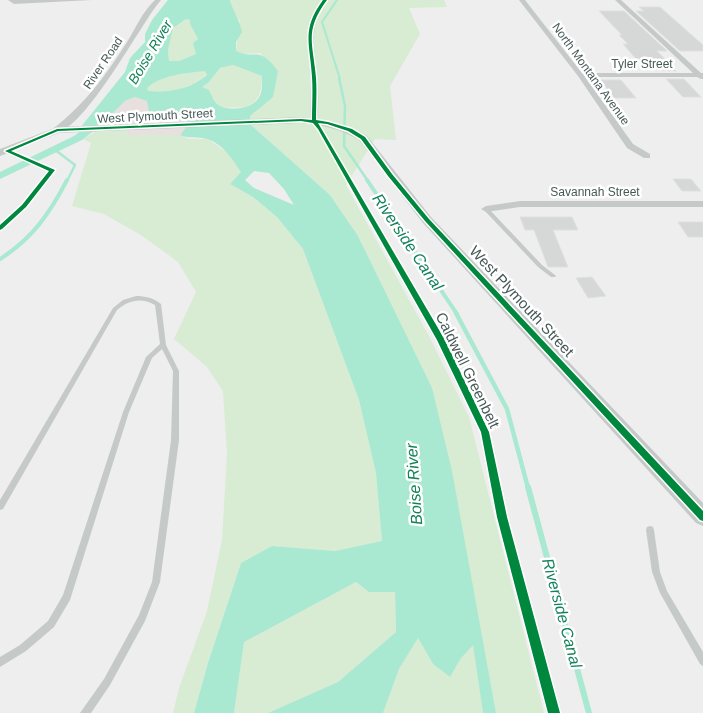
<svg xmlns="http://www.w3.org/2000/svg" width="703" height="713" viewBox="0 0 703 713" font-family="Helvetica,sans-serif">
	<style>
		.green { fill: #d7ecd3 }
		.sand { fill: #e8e0df }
		.water { fill: #a9e8d1; fill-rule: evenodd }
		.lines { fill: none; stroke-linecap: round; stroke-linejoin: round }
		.stream-far4 { stroke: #a9e8d1; stroke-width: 2 }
		.stream-far3 { stroke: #a9e8d1; stroke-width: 2.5 }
		.stream-far2 { stroke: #a9e8d1; stroke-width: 4 }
		.stream-far1 { stroke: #a9e8d1; stroke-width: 4.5 }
		.stream { stroke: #a9e8d1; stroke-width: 6 }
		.canal { fill: #a9e8d1; fill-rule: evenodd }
		.building { fill: #d6d7d7; stroke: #dfe0e1 }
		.service { fill: #c5cac9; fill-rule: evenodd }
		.minor { fill: #c5cac9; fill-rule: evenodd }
		.tertiary { fill: #c5cac9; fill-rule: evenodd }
		.cycleway-casing { stroke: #fff; stroke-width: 3 }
		.cycleway { fill: #00873e; fill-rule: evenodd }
		.labels { text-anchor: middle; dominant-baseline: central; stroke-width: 5; stroke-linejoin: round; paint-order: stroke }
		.far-street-label { font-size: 12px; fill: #465957; stroke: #fff }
		.far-water-label { font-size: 14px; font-style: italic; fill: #13825a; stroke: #fff }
		.street-label { font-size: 15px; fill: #465957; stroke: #fff }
		.water-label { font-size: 16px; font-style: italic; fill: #13825a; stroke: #fff }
	</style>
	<rect width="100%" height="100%" fill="#eee"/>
	<path class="green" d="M 230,0 L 444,0 L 447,7 L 409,8 L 420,34 L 390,86 L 396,140 L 375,139 L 346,185 L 430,338 L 469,417 L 544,713 L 496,713 L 470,575 L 394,312 L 358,236 L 330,195 L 251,125 L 250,116 C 265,104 274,90 278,71 L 260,53 L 241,54 L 236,51 L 240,21 L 233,12 Z
		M 186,19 L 190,20 L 190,24 L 198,39 L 196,54 L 179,61 L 169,61 L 168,50 L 173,28 Z
		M 233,65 L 262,76 C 262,107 248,109 221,107 L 202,87 L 208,83 L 220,68 Z
		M 205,71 L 207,74 C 190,89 170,93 148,91 L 146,87 C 161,75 187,73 205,71 Z
		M 128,130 L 126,134 L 180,135 L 189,139 L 208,139 L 229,154 L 241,172 L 230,184 L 253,197 L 277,217 L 303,249 L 359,400 L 376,473 L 382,541 L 335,551 L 272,546 L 241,563 L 208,663 L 194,713 L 173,713 L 179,688 L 207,611 L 222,540 L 227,454 L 223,391 L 207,367 L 174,339 L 196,292 L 178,262 L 141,235 L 104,214 L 72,206 L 91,143 L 83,139 L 95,132 Z
		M 356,582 L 369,592 L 395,592 L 396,632 L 338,682 L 268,713 L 234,713 L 244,642 Z
		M 418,638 L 433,664 L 450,677 L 461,658 L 473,644 L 483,713 L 383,713 L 399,669 Z"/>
	<path class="sand" d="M 135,97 L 147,101 L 161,118 L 191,121 L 99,127 L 125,101 Z
		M 186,127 L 180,135 L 126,135 L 128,130 Z"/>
	<path class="water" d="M 168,0 L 230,0 C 233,12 240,20 242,32 L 236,42 L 236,51 C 257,61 257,44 278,71 L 273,97 L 250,116 L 251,125 L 330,195 L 358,236 L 432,388 L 452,471 L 496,713 L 483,713 L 473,645 L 461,658 L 450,677 L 433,664 L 418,638 L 399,669 L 383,713 L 268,713 L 338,682 L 396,632 L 395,592 L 369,592 L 356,582 L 244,642 L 234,713 L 194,713 L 208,663 L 241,563 L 272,546 L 335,551 L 382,541 L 376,473 L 359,400 L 303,249 L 277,217 L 253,197 L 230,184 L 241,172 C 233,160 222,143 207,139 C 198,136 189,139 180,135 L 191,121 L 161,118 L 149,112 L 147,101 L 135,97 L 125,101 L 99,127 L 80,128 L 125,72 L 130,58 L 145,42 L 145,34 L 152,20 ZM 186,19 L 190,20 L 190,24 L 198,39 L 193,43 L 196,54 L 179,61 L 169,61 L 168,50 L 173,28 ZM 233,65 L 262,76 C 262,85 263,92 258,99 C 251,109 230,111 220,106 C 214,102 212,97 209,90 L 202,87 L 208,83 L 220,68 ZM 205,71 L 207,75 C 190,89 170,93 148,91 L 147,88 C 160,75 187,73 205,71 ZM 254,171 L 269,173 L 284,189 L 294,205 L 254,188 L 245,180 Z"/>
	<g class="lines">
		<path class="stream-far4" d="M 337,0 L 322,22 L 340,79"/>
		<path class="stream-far3" d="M 339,78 L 345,106 L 344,146 L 368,181
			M 54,149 L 75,165 L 67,181"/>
		<path class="stream-far2" d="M 367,180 L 457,314
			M 0,259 C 32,239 50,213 67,180"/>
		<path class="stream-far1" d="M 456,313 L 507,409 L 528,488"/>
		<path class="stream" d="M 528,487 L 589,713"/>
		<path class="canal" d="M 102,116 L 107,119 L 106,121 L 82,140 L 0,179 L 0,172 L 74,136 Z"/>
	</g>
	<path class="building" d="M 639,7 L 660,7 L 703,45 L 703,51 L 680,51 L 636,11 L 644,11 Z
		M 599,11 L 624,11 L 667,51 L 657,51 L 676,71 L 645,69 L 623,44 L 628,44 L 619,35 L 622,35 Z
		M 666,79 L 684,79 L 701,97 L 683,97 Z
		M 601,80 L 621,80 L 636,98 L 614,98 Z
		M 673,179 L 691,179 L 701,191 L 682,191 Z
		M 520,217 L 572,217 L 578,230 L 553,230 L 568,267 L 548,267 L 534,230 L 525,230 Z
		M 678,222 L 703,222 L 703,237 L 688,237 Z
		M 592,277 L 606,296 L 588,298 L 576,278 Z"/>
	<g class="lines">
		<path class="service" d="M 484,208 L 488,208 L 542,265 L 555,275 L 556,276 L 555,277 L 551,277 L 538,267 L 484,210 Z
			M 136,296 C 145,296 154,298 161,304 L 166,345 L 179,371 L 179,440 L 160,582 L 145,621 L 110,685 L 91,713 L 80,713 L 104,679 L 139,615 L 152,582 L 171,440 L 173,371 L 162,349 L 152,358 L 129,412 L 70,600 L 54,627 L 26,651 L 0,667 L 0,657 L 20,645 L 48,621 L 63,595 L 123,412 L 146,357 L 160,344 L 155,305 C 141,297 129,300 117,310 L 3,509 L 0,510 L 0,500 L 113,308 L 123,300 Z
			M 650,526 L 653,527 L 654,530 L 660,572 L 667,591 L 703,652 L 703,666 L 700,664 L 660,593 L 652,572 L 646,530 L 647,527 Z"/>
		<path class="minor" d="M 8,0 L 92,0 L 14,4 Z
			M 155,0 L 161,0 C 142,21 83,135 54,132 L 54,128 C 85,104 106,75 127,42 C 136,28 142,12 155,0 Z
			M 322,0 L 328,0 C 307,29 315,45 317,78 C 319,92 318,107 318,121 L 314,123 L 310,121 C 310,107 311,92 311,78 C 309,46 301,28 322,0 Z
			M 519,0 L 525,0 L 582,73 L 693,73 L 615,0 L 621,0 L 701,73 L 703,73 L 703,79 L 701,79 L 697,77 L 585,77 L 633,144 L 650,154 L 650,158 L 644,158 L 627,148 L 578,76 Z
			M 520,201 L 703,201 L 703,207 L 520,207 L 486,212 L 481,209 L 486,206 Z"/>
		<path class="tertiary" d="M 301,117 C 325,120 346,123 367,136 L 431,217 L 703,503 L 703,526 L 696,523 L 423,223 L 359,140 C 341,129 323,125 301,123 L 59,133 L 0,156 L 0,149 L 57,127 Z"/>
		<defs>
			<path id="cycleway" d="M 323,0 L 327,0 C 304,31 313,43 316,78 C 317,92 316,106 316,120 L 328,122 L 352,129 L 365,137 L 392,174 L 429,219 L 703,511 L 703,521 L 700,520 L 425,221 L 388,176 L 361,139 L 348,131 L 327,124 L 318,123 L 445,340 L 489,432 L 507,517 L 560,713 L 548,713 L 497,517 L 481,432 L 437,340 L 318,129 L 313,123 L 301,121 L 58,131 L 11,151 L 55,170 L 26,207 L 2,229 L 0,230 L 0,225 L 22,205 L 49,171 L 5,151 L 57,129 L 301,119 L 312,120 C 312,106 313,91 312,77 C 310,43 301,30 323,0 Z"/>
		</defs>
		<use href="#cycleway" class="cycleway-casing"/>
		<use href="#cycleway" class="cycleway"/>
	</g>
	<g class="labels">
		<g class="far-street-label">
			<text transform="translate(103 63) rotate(-56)">River Road</text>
			<text x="642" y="64">Tyler Street</text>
			<text transform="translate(591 74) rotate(54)">North Montana Avenue</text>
			<text transform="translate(155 116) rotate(-3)">West Plymouth Street</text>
			<text x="595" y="192">Savannah Street</text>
		</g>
		<g class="far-water-label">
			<text transform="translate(150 52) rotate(-59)">Boise River</text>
		</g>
		<g class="street-label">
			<text transform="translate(522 301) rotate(47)">West Plymouth Street</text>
			<text transform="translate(468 370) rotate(64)">Caldwell Greenbelt</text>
		</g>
		<g class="water-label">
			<text transform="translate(408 242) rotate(56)">Riverside Canal</text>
			<text transform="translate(414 484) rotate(-94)">Boise River</text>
			<text transform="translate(562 613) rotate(75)">Riverside Canal</text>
		</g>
	</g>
</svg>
